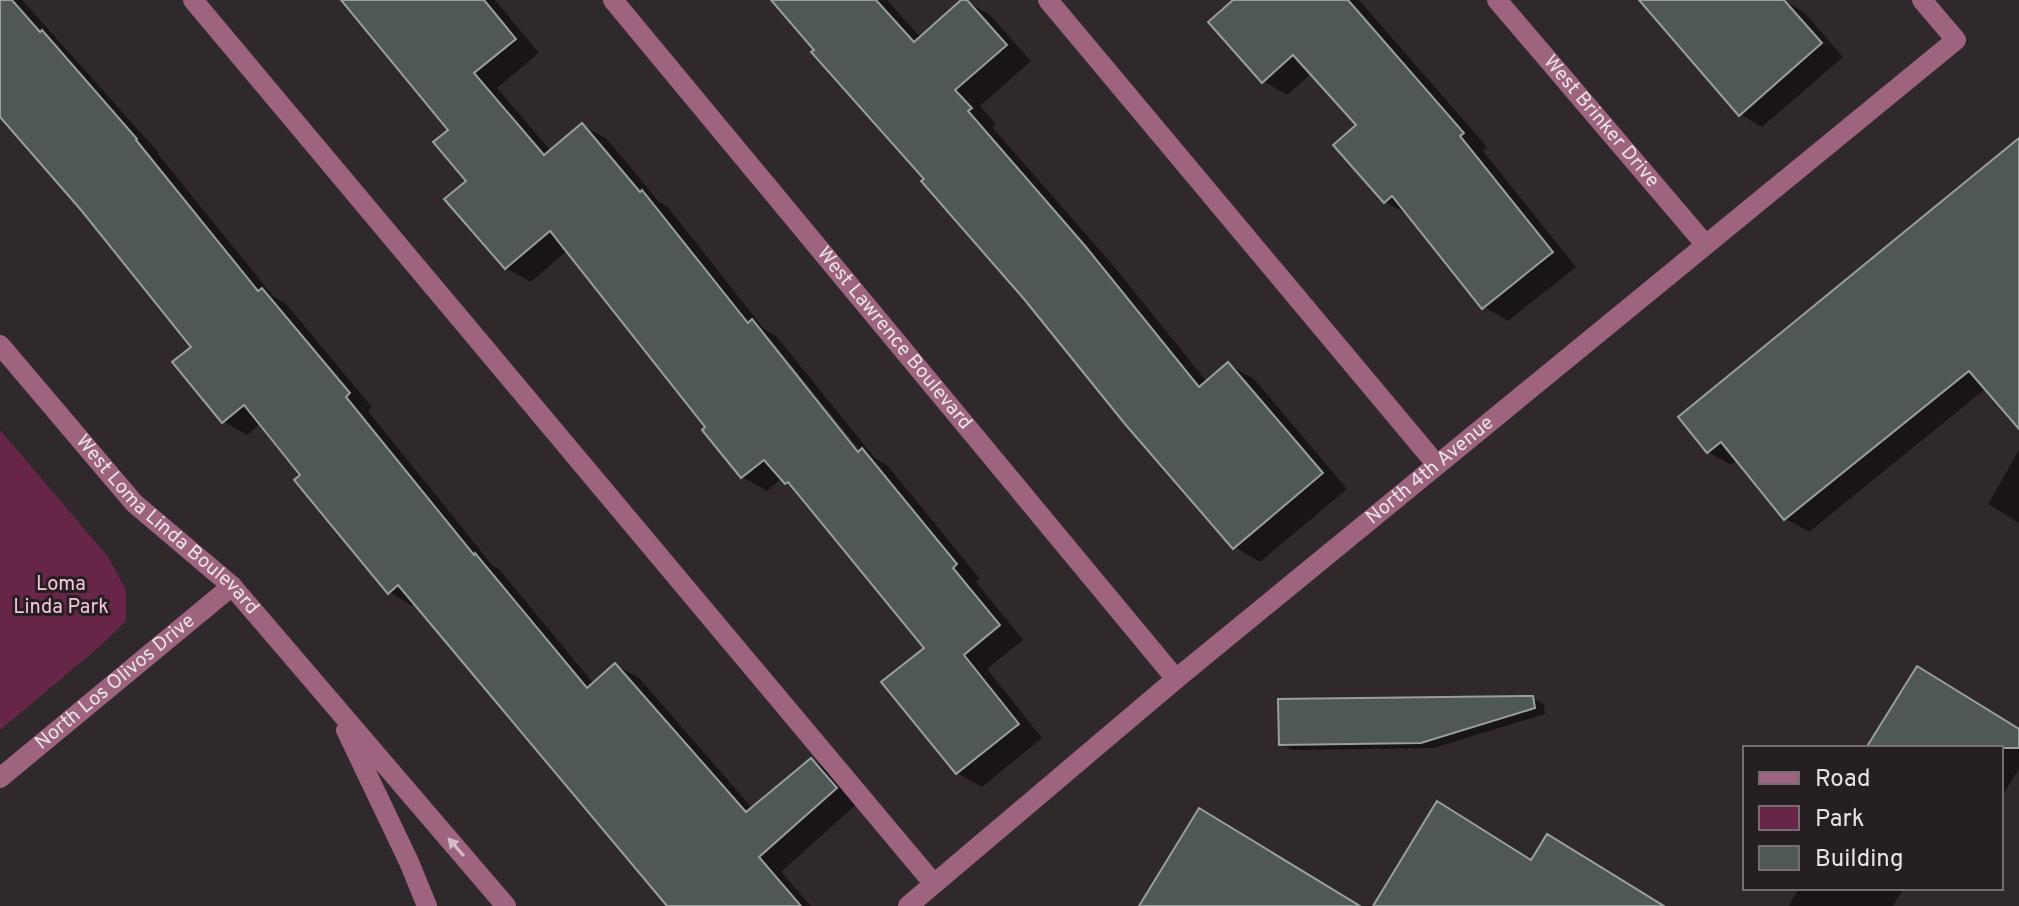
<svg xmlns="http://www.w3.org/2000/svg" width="2019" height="906" viewBox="0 0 2019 906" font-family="Overpass,sans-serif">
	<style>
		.green { fill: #672648 }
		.shadow { fill: #0007; fill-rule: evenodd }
		.building { fill: #505757; stroke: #979f9f; stroke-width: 2 }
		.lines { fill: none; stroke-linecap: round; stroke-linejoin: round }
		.minor { stroke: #9e637e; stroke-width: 20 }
		.oneway { fill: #d2bdc6 }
		.labels { text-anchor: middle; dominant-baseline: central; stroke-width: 6; stroke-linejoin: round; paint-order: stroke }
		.street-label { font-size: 20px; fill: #e8e4e5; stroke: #251f22 }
		.park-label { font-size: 20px; fill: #f7c5da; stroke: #251f22 }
	</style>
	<rect width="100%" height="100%" fill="#2f292b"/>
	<path class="green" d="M 0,430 L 109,558 L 126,590 L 126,621 L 98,648 L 0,730 Z"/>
	<path class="shadow" d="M 0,0 L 22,0 L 159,153 L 158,154 L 273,296 L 286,304 L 372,407 L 368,411 L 493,566 L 499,569 L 594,684 L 616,665 L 639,678 L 753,809 L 811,760 L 834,773 L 859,802 L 781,872 L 811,906 L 670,906 L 415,603 L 412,606 L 389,592 L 303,475 L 261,423 L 247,435 L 224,422 L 175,363 L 194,347 L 82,208 L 0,114 Z
		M 344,0 L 495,0 L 539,53 L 497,88 L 551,151 L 582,125 L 607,139 L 659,202 L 667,206 L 764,329 L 776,336 L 875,458 L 887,465 L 980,579 L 976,582 L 1023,640 L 987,669 L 1042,738 L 982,787 L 957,773 L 927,648 L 796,488 L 782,478 L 767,491 L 742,477 L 708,428 L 568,250 L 531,282 L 506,268 L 447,199 L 468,181 L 451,130 ZM 753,325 L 762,329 L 866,458 L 863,461 Z
		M 774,0 L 887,0 L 921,38 L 964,0 L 990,15 L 1031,61 L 980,106 L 996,124 L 992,127 L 1112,264 L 1207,382 L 1228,364 L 1254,379 L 1347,489 L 1260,562 L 1235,547 Z
		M 1236,0 L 1359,0 L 1487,147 L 1483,151 L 1576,267 L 1508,321 L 1484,307 L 1409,215 L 1385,202 L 1358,125 L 1312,73 L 1287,95 L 1263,81 Z
		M 1655,0 L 1783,0 L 1804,12 L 1843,57 L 1762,127 L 1740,114 Z
		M 2019,141 L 2019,377 L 1990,385 L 1809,532 L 1786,519 L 1738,460 L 1731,465 L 1708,452 Z
		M 2019,450 L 2019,523 L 1988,504 Z
		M 1532,698 L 1544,704 L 1545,714 L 1434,748 L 1292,750 L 1281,744 Z
		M 2019,730 L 2019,769 L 2001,798 L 2001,748 L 1868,748 Z
		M 1799,888 L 1904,888 L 1893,906 L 1789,906 Z"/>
	<path class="building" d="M 0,0 L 12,0 L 40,32 L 42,30 L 137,139 L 136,140 L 258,291 L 262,288 L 350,393 L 346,397 L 474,555 L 475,553 L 587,688 L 615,663 L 746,812 L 811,758 L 837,788 L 759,857 L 801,906 L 667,906 L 398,585 L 388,594 L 294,480 L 300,475 L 244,405 L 222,423 L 172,362 L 191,347 L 81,210 L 0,117 Z
		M 341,0 L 484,0 L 516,39 L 474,73 L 544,155 L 582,123 L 640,192 L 642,190 L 748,323 L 752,319 L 858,452 L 862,448 L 957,564 L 953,568 L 1000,625 L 964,655 L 1019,724 L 956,774 L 881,682 L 924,648 L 788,482 L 785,484 L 764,460 L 741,478 L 702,430 L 705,427 L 550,231 L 505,269 L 444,199 L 466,181 L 433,142 L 448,130 Z
		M 771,0 L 876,0 L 914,42 L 961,0 L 967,0 L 1007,45 L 955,90 L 972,108 L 968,111 L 1086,247 L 1199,387 L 1228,362 L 1323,473 L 1233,549 L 1125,424 L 1024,299 L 921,181 L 924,179 L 811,52 L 814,50 Z
		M 1233,0 L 1348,0 L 1464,133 L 1460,136 L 1553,252 L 1482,309 L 1392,196 L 1384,203 L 1333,145 L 1356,125 L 1293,55 L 1262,83 L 1208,22 Z
		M 1639,0 L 1784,0 L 1822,43 L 1739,116 Z
		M 2019,138 L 2019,429 L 1969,371 L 1784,520 L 1721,442 L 1707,453 L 1678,417 Z
		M 1917,666 L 2019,729 L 2019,748 L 1866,748 Z
		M 1533,696 L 1535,708 L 1421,743 L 1279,745 L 1278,699 Z
		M 1437,801 L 1531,860 L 1547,834 L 1664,906 L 1373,906 Z
		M 1199,808 L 1360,906 L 1139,906 Z"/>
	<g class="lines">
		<g class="minor">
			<path d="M 193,0 L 934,884"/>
			<path id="s1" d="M 613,0 L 1176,679"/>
			<path d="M 1048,0 L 1437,465"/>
			<path id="s2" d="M 1497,0 L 1705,244"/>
			<path id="s3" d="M 0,345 L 134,503 L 232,586 L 506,906"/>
			<path d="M 346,730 L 409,862 L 427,906"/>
			<path id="s4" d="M 0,778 L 232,586"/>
			<path id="s5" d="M 908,906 L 1176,679 L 1956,40 L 1922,0"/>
		</g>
	</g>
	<defs><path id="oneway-solid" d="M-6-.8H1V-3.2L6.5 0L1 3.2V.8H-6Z" transform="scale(2)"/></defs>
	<use class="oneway" href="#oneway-solid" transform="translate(456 847) rotate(-131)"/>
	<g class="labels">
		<g class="street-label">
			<text stroke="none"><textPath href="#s2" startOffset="160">West Brinker Drive</textPath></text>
			<text stroke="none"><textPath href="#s1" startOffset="440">West Lawrence Boulevard</textPath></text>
			<text stroke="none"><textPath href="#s5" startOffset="680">North 4th Avenue</textPath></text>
			<text stroke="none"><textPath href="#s3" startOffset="246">West Loma Linda Boulevard</textPath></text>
			<text stroke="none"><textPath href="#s4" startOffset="150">North Los Olivos Drive</textPath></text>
		</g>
		<g class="park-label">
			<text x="61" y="585">Loma<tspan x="61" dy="23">Linda Park</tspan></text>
		</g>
	</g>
	<rect x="1743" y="746" width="260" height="144" fill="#251f22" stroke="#736e70" stroke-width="2"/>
	<rect x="1759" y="772" width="40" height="12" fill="#9e637e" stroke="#736e70" stroke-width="2"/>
	<text x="1815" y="786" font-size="24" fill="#e8e4e5">Road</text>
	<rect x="1759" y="806" width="40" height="24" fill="#672648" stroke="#736e70" stroke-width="2"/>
	<text x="1815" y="826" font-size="24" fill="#e8e4e5">Park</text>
	<rect x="1759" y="846" width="40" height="24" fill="#505757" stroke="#736e70" stroke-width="2"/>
	<text x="1815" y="866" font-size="24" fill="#e8e4e5">Building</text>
</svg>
